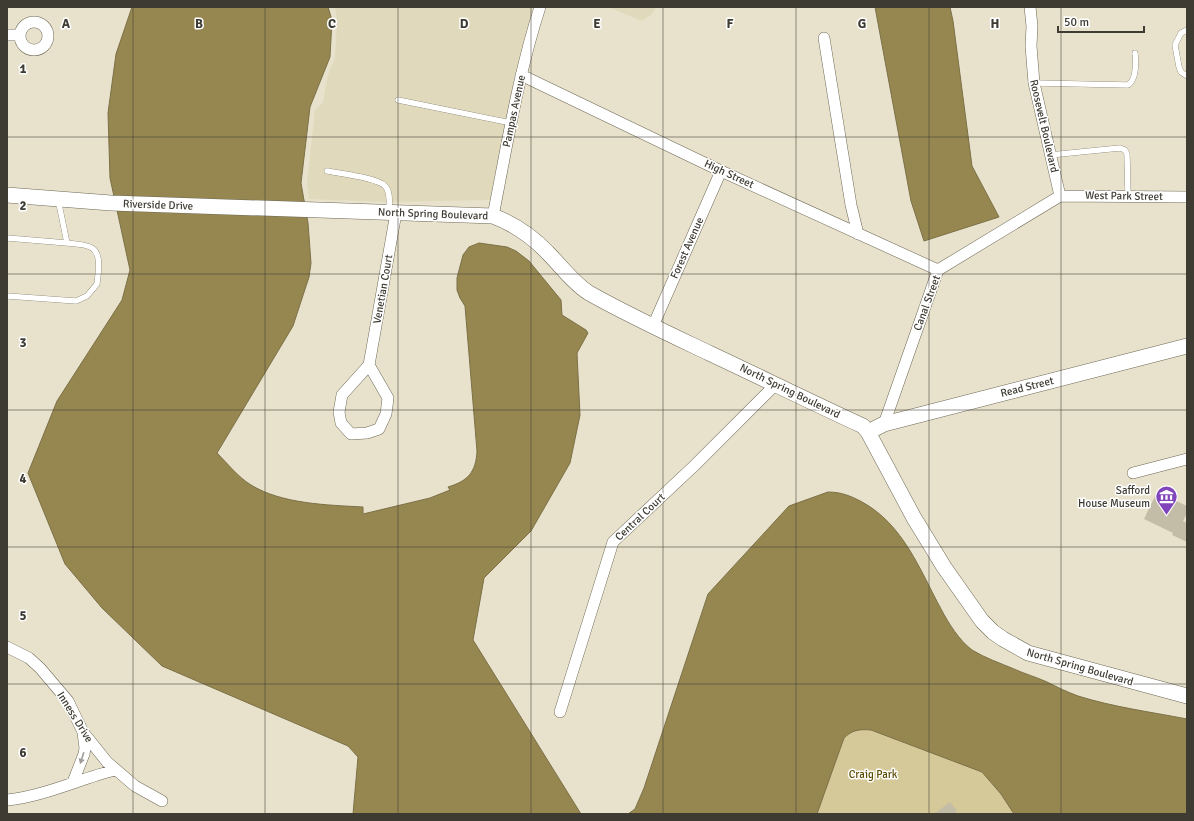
<svg xmlns="http://www.w3.org/2000/svg" width="1194" height="821" viewBox="0 0 1194 821" font-family="Signika,sans-serif">
	<style>
		.built { fill: #e1d9bc }
		.green { fill: #d6c999 }
		.water { fill: #968750; stroke: #7c7047 }
		.building { fill: #c3bda8 }
		.lines { fill: none; stroke-linecap: round; stroke-linejoin: round }
		.lane-casing { stroke: #6d6855; stroke-width: 6 }
		.street-casing { stroke: #6d6855; stroke-width: 12 }
		.secondary-casing { stroke: #6d6855; stroke-width: 16 }
		.lane { stroke: #fff; stroke-width: 5.5 }
		.street { stroke: #fff; stroke-width: 11 }
		.secondary { stroke: #fff; stroke-width: 15 }
		.oneway { fill: #9e9d99 }
		.grid { fill: none; stroke: #3e3b33; stroke-width: 1; stroke-opacity: 0.55 }
		.labels { text-anchor: middle; dominant-baseline: central; stroke-width: 3; stroke-linejoin: round; paint-order: stroke }
		.street-label { font-size: 11px; fill: #3e3b33; stroke: #fff }
		.poi-label { font-size: 11px; fill: #3e3b33; stroke: #fff; text-anchor: end }
		.park-label { font-size: 11px; fill: #5a4a00; stroke: #fff }
		.grid-label { font-size: 13px; text-anchor: middle; font-weight: bold; fill: #3e3b33; stroke: #fff; stroke-width: 3; stroke-linejoin: round; paint-order: stroke }
	</style>
	<rect width="100%" height="100%" fill="#e8e2cd"/>
	<path class="built" d="M 335,7 L 533,7 L 514,78 L 490,200 L 386,202 L 309,199 L 307,183 L 315,110 L 323,102 L 328,75 L 335,57 L 337,21 Z
		M 608,7 L 656,7 L 652,14 L 642,21 Z"/>
	<path class="green" d="M 863,729 L 871,730 L 982,772 L 1001,794 L 1014,814 L 817,814 L 844,738 L 850,732 Z"/>
	<path class="water" d="M 132,7 L 328,7 L 332,20 L 330,57 L 310,107 L 301,183 L 308,223 L 311,263 L 309,277 L 293,326 L 217,453 C 228,464 238,477 251,485 C 282,504 327,505 363,507 L 363,514 L 430,498 L 450,490 L 448,487 C 468,481 476,472 477,451 L 465,306 L 460,298 L 457,290 L 457,278 L 463,255 L 469,247 L 479,243 L 507,247 L 516,251 L 529,261 L 561,300 L 562,315 L 586,330 L 588,333 L 577,353 L 580,415 L 570,463 L 531,531 L 484,578 L 473,640 L 581,814 L 353,814 L 358,757 L 348,746 L 162,666 L 102,608 L 65,564 L 28,473 L 57,401 L 122,300 L 130,270 L 110,178 L 108,113 L 116,54 Z
		M 875,7 L 950,7 L 953,21 L 972,166 L 999,217 L 924,241 L 911,201 Z
		M 828,492 C 841,492 851,496 862,502 C 903,524 920,570 941,609 C 949,624 959,640 972,650 C 985,658 1000,663 1014,669 C 1025,674 1036,677 1047,682 C 1057,687 1067,692 1078,696 C 1113,707 1151,712 1187,719 L 1187,814 L 1014,814 L 1001,794 L 982,772 L 871,730 C 859,729 852,730 844,738 L 817,814 L 628,814 L 635,809 L 644,788 L 708,594 L 789,506 Z"/>
	<path class="building" d="M 1157,492 L 1187,506 L 1187,513 L 1183,521 L 1187,523 L 1187,542 L 1172,535 L 1173,533 L 1144,519 Z
		M 950,802 L 957,811 L 954,814 L 934,814 Z"/>
	<g class="lines">
		<defs>
			<path id="lane" d="M 1187,30 L 1181,33 L 1175,45 L 1179,67 L 1181,72 L 1187,76
				M 1034,83 L 1128,85 C 1137,79 1136,63 1135,53
				M 398,100 L 511,123
				M 1050,155 L 1120,148 L 1125,150 L 1127,154 L 1128,196
				M 327,171 C 339,173 378,178 385,186 C 391,192 389,203 389,211
				M 7,238 L 67,243 L 58,199
				M 7,296 L 76,301 L 87,296 L 97,284 C 98,274 102,254 92,248 C 86,244 74,244 67,243"/>
			<path id="street" d="M 1030,7 L 1032,26 L 1031,46 L 1034,83 L 1060,196
				M20 36a14 14 0 1 1 28 0a14 14 0 1 1-28 0Z
				M 7,35 L 19,35
				M 824,38 L 851,205 L 858,234
				M 521,75 L 721,171 L 938,270
				M 1060,196 L 1187,197
				M 493,216 C 507,146 518,75 540,7
				M 653,326 L 721,171
				M 369,365 L 388,398 L 386,414 L 379,429 L 367,433 L 351,434 L 341,423 L 339,412 L 342,395 L 369,365 L 396,213
				M 884,424 L 938,270 L 1060,196
				M 1133,473 L 1187,459
				M 7,647 L 29,658 L 40,668 L 68,701 L 83,732 L 107,762 L 135,786 L 162,801
				M 560,712 L 613,542 L 695,465 L 776,384
				M 73,782 L 84,754 L 85,748 L 83,733
				M 7,800 C 45,796 79,779 115,770"/>
			<path id="secondary" d="M 7,195 L 111,203 L 493,216 C 514,224 532,236 548,253 C 561,266 573,283 589,293 C 628,315 669,334 709,353 C 760,377 811,402 863,426 L 868,432 L 914,518 L 944,567 L 982,621 L 993,632 L 1003,639 L 1028,653 L 1187,696
				M 868,432 L 884,424 L 1187,346"/>
		</defs>
		<use href="#lane" class="lane-casing"/>
		<use href="#street" class="street-casing"/>
		<use href="#secondary" class="secondary-casing"/>
		<use href="#lane" class="lane"/>
		<use href="#street" class="street"/>
		<use href="#secondary" class="secondary"/>
	</g>
	<defs><path id="oneway-solid" d="M-6-.8H1V-3.2L6.5 0L1 3.2V.8H-6Z"/></defs>
	<use class="oneway" href="#oneway-solid" transform="translate(82 758) rotate(108)"/>
	<path class="grid" d="M 133,7 L 133,814M 265,7 L 265,814M 398,7 L 398,814M 531,7 L 531,814M 663,7 L 663,814M 796,7 L 796,814M 929,7 L 929,814M 1061,7 L 1061,814M 7,137 L 1187,137M 7,274 L 1187,274M 7,410 L 1187,410M 7,547 L 1187,547M 7,684 L 1187,684"/>
	<defs>
		<symbol id="museum-pin" viewBox="-11 -11 22 30"><path d="M0 17L-7.5 6A9.5 9.5 0 1 1 7.5 6Z" fill="#8145bb" stroke="#fff"/><path d="M0-6L6-3V-2H-6V-3ZM-5-1h2V3h-2ZM-1-1h2V3h-2ZM3-1h2V3H3ZM-6 4H6V6H-6Z" fill="#fff"/></symbol>
	</defs>
	<g fill-rule="evenodd">
		<use href="#museum-pin" x="1154" y="484" width="25" height="34"/>
	</g>
	<g class="labels">
		<g class="street-label">
			<text transform="translate(514 111) rotate(-78)">Pampas Avenue</text>
			<text transform="translate(1044 126) rotate(77)">Roosevelt Boulevard</text>
			<text transform="translate(729 174) rotate(25)">High Street</text>
			<text transform="translate(1124 196) rotate(1)">West Park Street</text>
			<text transform="translate(158 205) rotate(2)">Riverside Drive</text>
			<text transform="translate(433 214) rotate(2)">North Spring Boulevard</text>
			<text transform="translate(687 248) rotate(-66)">Forest Avenue</text>
			<text transform="translate(383 289) rotate(-80)">Venetian Court</text>
			<text transform="translate(927 303) rotate(-70)">Canal Street</text>
			<text transform="translate(1027 387) rotate(-14)">Read Street</text>
			<text transform="translate(790 391) rotate(26)">North Spring Boulevard</text>
			<text transform="translate(640 517) rotate(-43)">Central Court</text>
			<text transform="translate(1080 667) rotate(16)">North Spring Boulevard</text>
			<text transform="translate(75 717) rotate(58)">Inness Drive</text>
		</g>
		<g class="poi-label">
			<text x="1150" y="490">Safford<tspan x="1150" dy="13">House Museum</tspan></text>
		</g>
		<g class="park-label">
			<text x="873" y="774">Craig Park</text>
		</g>
	</g>
	<g class="grid-label">
		<text x="66" y="28">A</text>
		<text x="199" y="28">B</text>
		<text x="332" y="28">C</text>
		<text x="464" y="28">D</text>
		<text x="597" y="28">E</text>
		<text x="730" y="28">F</text>
		<text x="862" y="28">G</text>
		<text x="995" y="28">H</text>
		<text x="23" y="73">1</text>
		<text x="23" y="210">2</text>
		<text x="23" y="347">3</text>
		<text x="23" y="483">4</text>
		<text x="23" y="620">5</text>
		<text x="23" y="757">6</text>
	</g>
	<rect width="1194" height="821" fill="none" stroke="#3e3b33" stroke-width="16"/>
	<path d="M1058 26v6h86v-6" fill="none" stroke="#3e3b33" stroke-width="2"/>
	<text x="1064" y="26" font-size="12" fill="#3e3b33" stroke="#ffffff" stroke-width="3" paint-order="stroke">50 m</text>
</svg>
